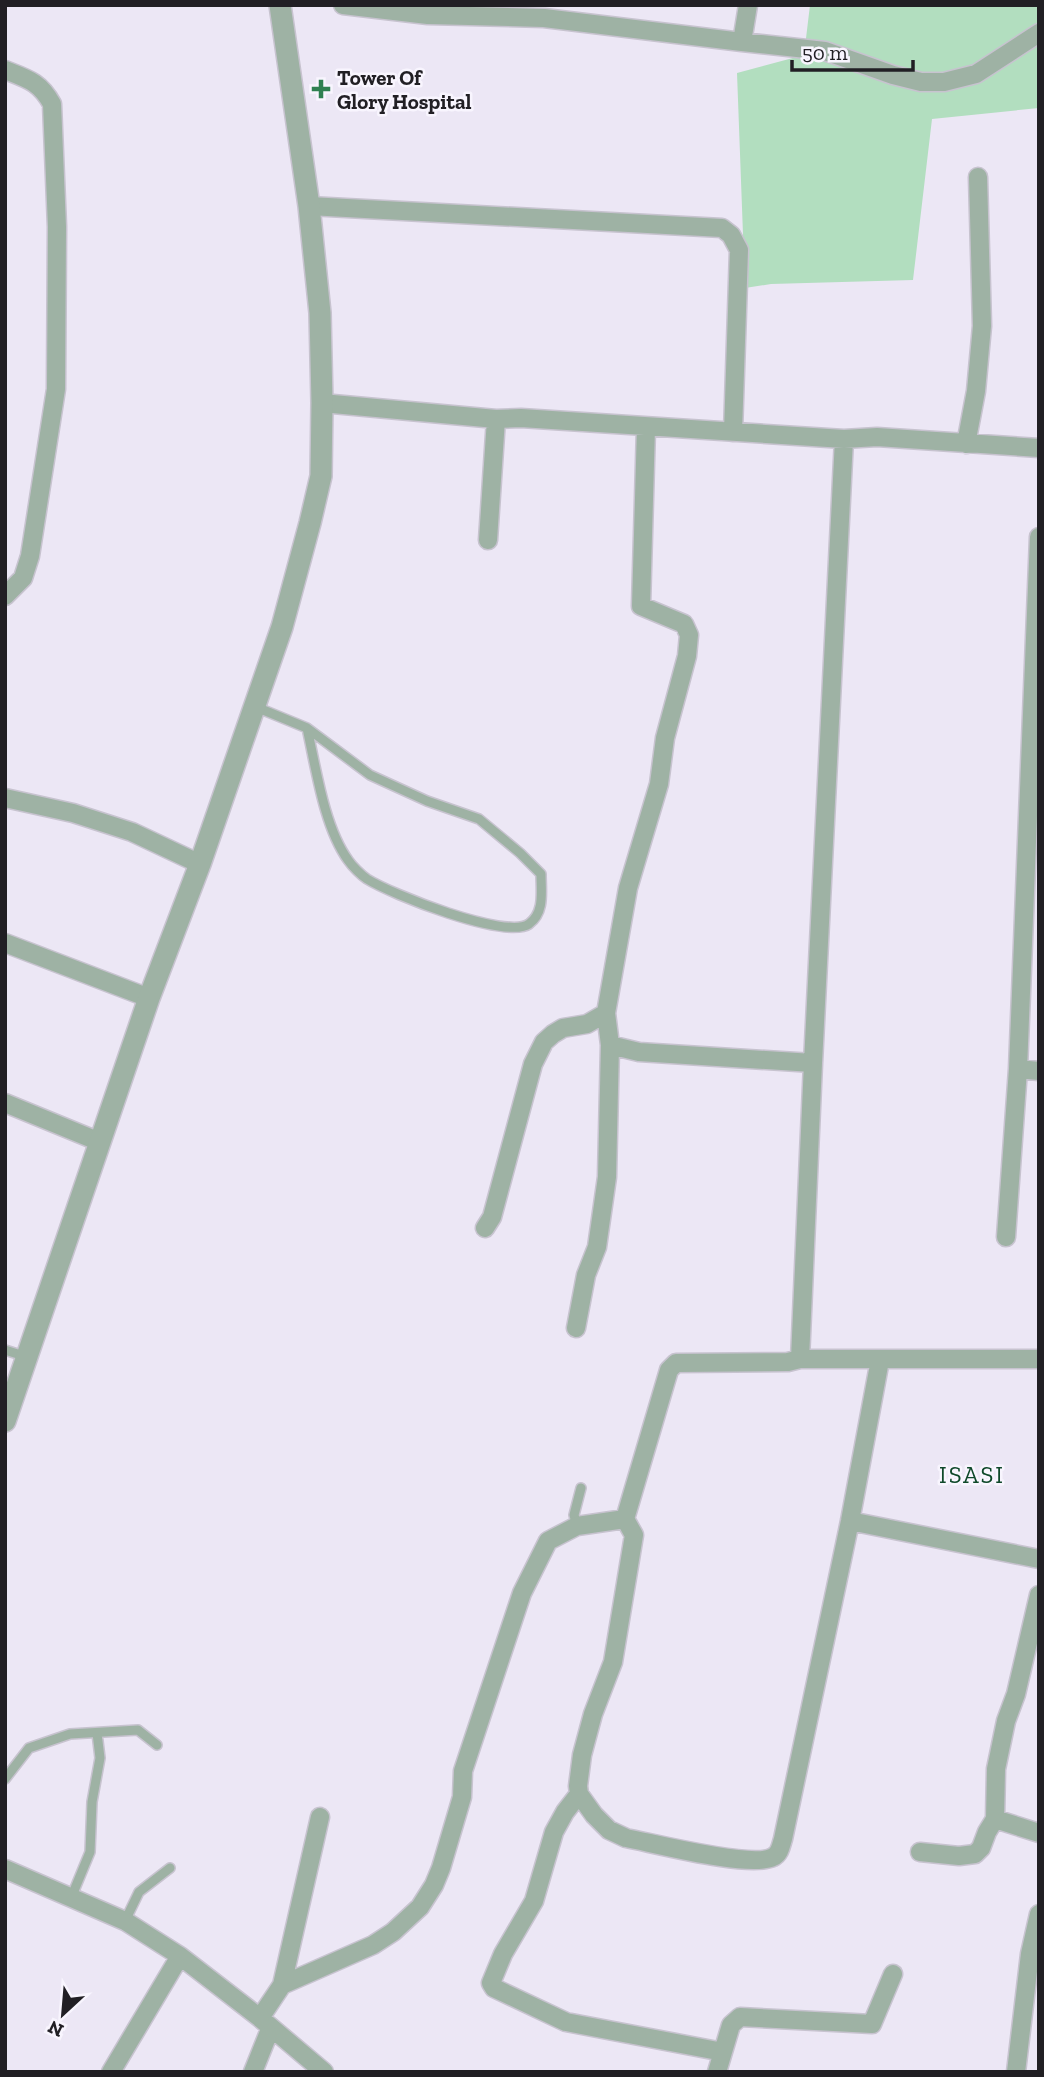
<svg xmlns="http://www.w3.org/2000/svg" width="1044" height="2077" viewBox="0 0 1044 2077" font-family="'Zilla Slab',serif">
	<style>
		.green { fill: #b2debf }
		.lines { fill: none; stroke-linecap: round; stroke-linejoin: round }
		.service-casing { stroke: #c7c3cf; stroke-width: 12 }
		.minor-casing { stroke: #c7c3cf; stroke-width: 21 }
		.tertiary-casing { stroke: #c7c3cf; stroke-width: 24 }
		.service { stroke: #9eb2a4; stroke-width: 9 }
		.minor { stroke: #9eb2a4; stroke-width: 18 }
		.tertiary { stroke: #9eb2a4; stroke-width: 21 }
		.poi-dot { fill: #2f8051; stroke: #f8f5fe; stroke-width: 2.5 }
		.labels { text-anchor: middle; dominant-baseline: central; stroke-width: 5; stroke-linejoin: round; paint-order: stroke }
		.poi-label { font-size: 21px; font-weight: bold; fill: #211f24; stroke: #f8f5fe; text-anchor: start }
		.quarter-label { font-size: 24px; letter-spacing: 2px; fill: #0f492a; stroke: #f8f5fe }
	</style>
	<rect width="100%" height="100%" fill="#ece7f5"/>
	<path class="green" d="M 810,5 L 1039,5 L 1039,108 L 932,119 L 913,280 L 771,284 L 745,288 L 737,73 L 804,55 Z"/>
	<g class="lines">
		<defs>
			<path id="service" d="M 256,707 L 307,728 L 370,775 L 427,801 L 479,819 L 520,853 L 541,874 C 541,892 545,912 529,924 C 506,940 391,894 367,879 C 361,875 352,866 348,860 C 324,827 316,768 307,728
				M 5,1350 L 27,1357
				M 577,1526 L 574,1515 L 581,1488
				M 5,1779 L 29,1748 L 70,1734 L 138,1730 L 157,1745
				M 71,1898 L 90,1852 L 92,1802 L 100,1758 L 97,1733
				M 125,1921 L 139,1892 L 170,1868"/>
			<path id="minor" d="M 343,5 L 428,15 L 544,18 L 742,42 L 748,5
				M 742,42 L 825,51 L 893,75 L 921,82 L 944,82 L 976,74 L 1039,33
				M 5,70 C 28,79 40,82 52,104 L 57,227 L 56,389 L 30,556 L 23,578 L 5,596
				M 309,206 L 722,228 L 731,235 L 739,250 L 733,432
				M 322,403 L 496,419 L 521,418 L 844,439 L 877,437 L 1039,448
				M 966,444 L 976,391 L 982,326 L 978,177
				M 488,540 L 496,419
				M 5,798 L 73,813 L 132,832 L 200,864
				M 5,943 L 149,998
				M 606,1013 L 610,1045 L 639,1052 L 813,1063
				M 1018,1069 L 1039,1071
				M 5,1103 L 100,1142
				M 485,1228 L 492,1217 L 533,1064 L 544,1042 L 553,1034 L 563,1028 L 587,1024 L 606,1013 L 628,888 L 659,784 L 665,738 L 687,656 L 689,635 L 684,624 L 641,606 L 646,427
				M 1006,1237 L 1018,1069 L 1039,537
				M 576,1328 L 586,1275 L 597,1247 L 607,1177 L 610,1045
				M 800,1359 L 813,1063 L 844,439
				M 880,1360 L 850,1521 L 783,1839 C 781,1845 780,1854 773,1857 C 752,1869 653,1843 626,1838 L 609,1830 L 594,1815 L 579,1794 L 578,1786 L 582,1755 L 593,1714 L 613,1662 L 634,1535 L 625,1519 L 669,1370 L 676,1363 L 788,1362 L 800,1359 L 1039,1359
				M 850,1521 L 1039,1559
				M 579,1794 L 565,1812 L 554,1832 L 534,1901 L 503,1954 L 491,1983 L 494,1988 L 566,2022 L 723,2052
				M 995,1819 L 1039,1833
				M 920,1852 L 959,1856 L 975,1854 L 981,1848 L 987,1832 L 995,1819 L 996,1769 L 1006,1721 L 1016,1694 L 1039,1595
				M 5,1869 L 125,1921 L 180,1956 L 260,2018 L 324,2072
				M 282,1985 L 320,1817
				M 260,2018 L 282,1985 L 373,1945 L 393,1932 L 420,1907 L 434,1885 L 441,1868 L 462,1797 L 463,1771 L 522,1593 L 548,1541 L 577,1526 L 625,1519
				M 111,2072 L 180,1956
				M 253,2072 L 271,2027
				M 717,2072 L 731,2025 L 740,2017 L 872,2024 L 893,1974
				M 1016,2072 L 1030,1954 L 1039,1914"/>
			<path id="tertiary" d="M 5,1421 L 149,998 L 200,864 L 282,627 L 310,523 L 321,476 L 322,403 L 320,313 L 309,206 L 280,5"/>
		</defs>
		<use href="#service" class="service-casing"/>
		<use href="#minor" class="minor-casing"/>
		<use href="#tertiary" class="tertiary-casing"/>
		<use href="#service" class="service"/>
		<use href="#minor" class="minor"/>
		<use href="#tertiary" class="tertiary"/>
	</g>
	<path class="poi-dot" d="M317.5 78.5h7v7h7v7h-7v7h-7v-7h-7v-7h7z"/>
	<g class="labels">
		<g class="poi-label">
			<text x="337" y="77">Tower Of<tspan x="337" dy="24">Glory Hospital</tspan></text>
		</g>
		<g class="quarter-label">
			<text x="972" y="1474">ISASI</text>
		</g>
	</g>
	<rect width="1044" height="2077" fill="none" stroke="#211f24" stroke-width="14"/>
	<g transform="translate(63 2014) rotate(206)" stroke="#f8f5fe" stroke-width="5" paint-order="stroke">
	<path d="M0-5L12 26L0 18L-12 26Z" fill="#211f24"/>
	<text y="-10" font-size="19" font-weight="bold" text-anchor="middle" fill="#211f24">N</text>
	</g>
	<path d="M792 60v10h121v-10" fill="none" stroke="#211f24" stroke-width="3.5"/>
	<text x="802" y="60" font-size="21" fill="#211f24" stroke="#f8f5fe" stroke-width="5" paint-order="stroke">50 m</text>
</svg>
